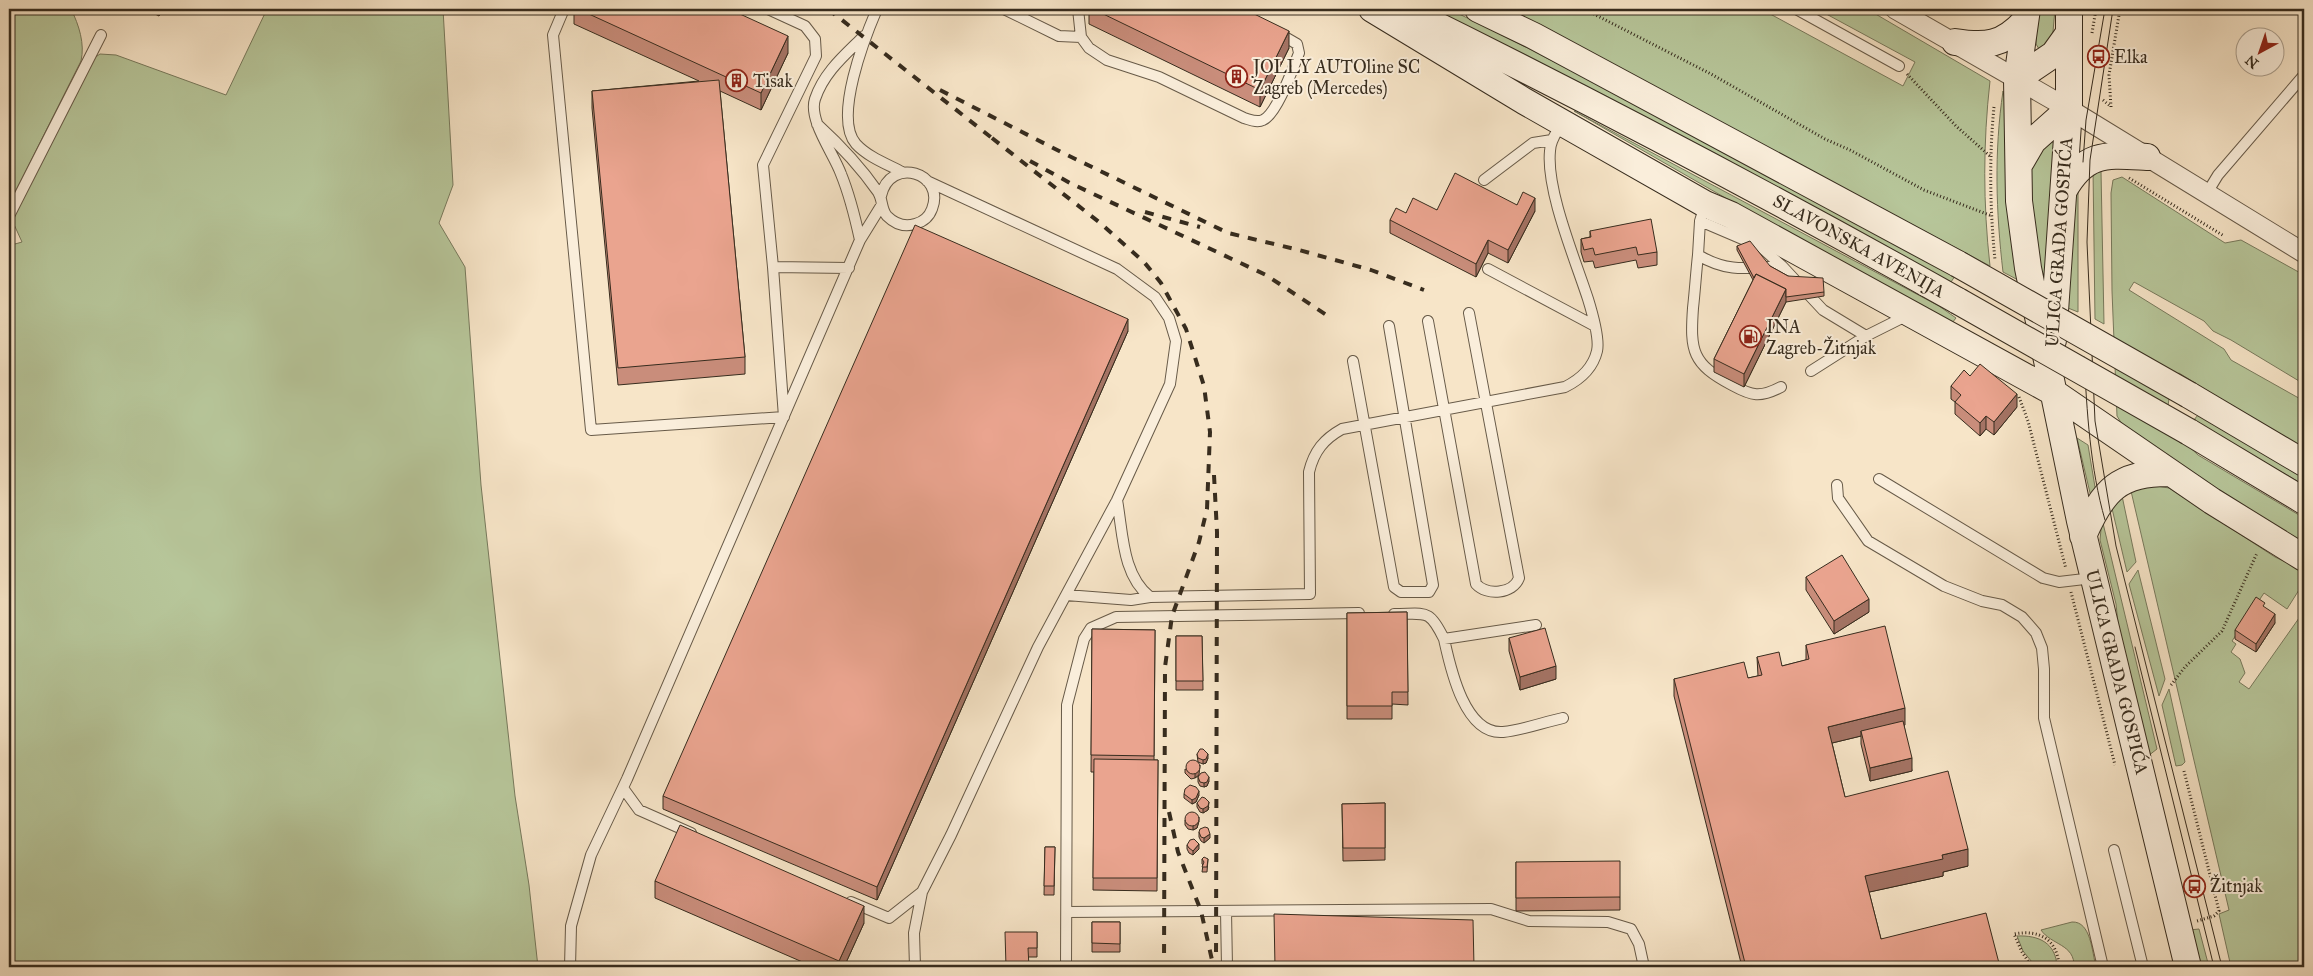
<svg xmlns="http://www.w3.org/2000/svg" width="2313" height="976" viewBox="0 0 2313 976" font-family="'IM FELL Great Primer',serif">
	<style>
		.green { fill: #b7c69a; stroke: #77795c }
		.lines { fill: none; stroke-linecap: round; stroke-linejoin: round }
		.lane-casing { stroke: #675a48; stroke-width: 12 }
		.street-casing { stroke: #675a48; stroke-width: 21 }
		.secondary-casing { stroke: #372c1e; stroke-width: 28 }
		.path { stroke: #372c1e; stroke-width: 3; stroke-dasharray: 1 2.5; stroke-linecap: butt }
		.lane { stroke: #faeedb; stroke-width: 10 }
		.street { stroke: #faeedb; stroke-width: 19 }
		.secondary { stroke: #faeedb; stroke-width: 26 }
		.tram { stroke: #372c1e; stroke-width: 1 }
		.rail { stroke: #372c1e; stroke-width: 4; stroke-dasharray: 9 9; stroke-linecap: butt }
		.secondary-bridge-casing { stroke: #372c1e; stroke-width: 28; stroke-linecap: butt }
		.secondary-bridge { stroke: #faeedb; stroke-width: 26 }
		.wall { fill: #c98d7b; stroke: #372c1e }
		.shaded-wall { fill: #a47364; stroke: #372c1e }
		.building { fill: #eaa48f; stroke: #372c1e }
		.labels { text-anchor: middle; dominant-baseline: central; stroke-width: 4; stroke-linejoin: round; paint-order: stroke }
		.poi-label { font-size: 18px; fill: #372c1e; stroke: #faeedb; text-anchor: start }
		.street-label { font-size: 18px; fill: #372c1e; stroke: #faeedb }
	</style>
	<rect width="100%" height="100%" fill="#f7e5c8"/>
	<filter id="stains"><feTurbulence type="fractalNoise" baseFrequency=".004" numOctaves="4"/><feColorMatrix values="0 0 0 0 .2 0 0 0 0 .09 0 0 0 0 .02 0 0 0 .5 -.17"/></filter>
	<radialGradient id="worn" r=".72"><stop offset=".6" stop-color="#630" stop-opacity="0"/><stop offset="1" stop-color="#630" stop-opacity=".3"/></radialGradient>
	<path class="green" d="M 9,9 L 71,9 C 79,25 85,44 81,61 L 9,204 Z
		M 267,9 L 443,9 L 453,185 L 439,223 L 465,267 L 481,485 L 515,796 L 529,885 L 538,967 L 9,967 L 9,228 L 12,231 L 9,235 L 15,244 L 22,242 L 12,220 L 94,58 L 100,54 L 116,55 L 226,95 Z
		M 1422,9 L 1449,9 L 1512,40 L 1807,193 L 1955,276 L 1949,285 Z
		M 1495,9 L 1761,9 L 1903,86 L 1915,62 L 1817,9 L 1867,9 L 1990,81 C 1983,143 1983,204 1990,266 L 1635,77 Z
		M 2037,9 L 2055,9 L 2052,43 L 2039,49 L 2036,44 Z
		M 2003,91 L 2009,119 L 2020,281 L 2003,272 C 1996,212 1994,152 2003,91 Z
		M 1574,111 L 1939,306 L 1956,318 L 1952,323 L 1945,324 Z
		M 2055,138 L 2043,295 L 2027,182 L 2030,161 Z
		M 2093,169 L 2101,171 L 2104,324 L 2095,319 Z
		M 2122,177 L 2225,243 L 2241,240 L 2304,275 L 2304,384 L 2231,340 L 2213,331 L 2204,321 L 2134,282 L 2129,290 L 2224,349 L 2231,360 L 2304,401 L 2304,451 L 2179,373 L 2172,377 L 2168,406 L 2177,435 L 2198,455 L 2304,518 L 2304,547 L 2125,429 L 2117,416 L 2112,291 L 2111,193 L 2113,180 Z
		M 2078,178 L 2078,312 L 2068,308 L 2071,210 Z
		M 2198,415 L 2304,478 L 2304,485 L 2193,421 Z
		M 2077,438 L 2088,445 L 2096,493 L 2091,497 Z
		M 2150,485 L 2169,488 L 2275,557 L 2304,571 L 2304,582 L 2287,609 L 2264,593 L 2232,641 L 2236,644 L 2231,652 L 2240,659 L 2245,673 L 2239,682 L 2249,689 L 2304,611 L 2304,967 L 2231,967 L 2219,914 L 2229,910 L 2131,491 Z
		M 2121,491 L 2136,562 L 2127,572 L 2110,500 Z
		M 2102,519 L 2157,749 L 2148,756 L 2121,651 L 2116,604 L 2100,540 Z
		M 2138,570 L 2165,679 L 2159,696 L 2129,584 Z
		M 2169,689 L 2185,762 L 2182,765 L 2176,766 L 2162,705 Z
		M 2072,922 C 2091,921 2092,952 2096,967 L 2074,967 C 2075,944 2051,945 2041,930 Z
		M 2199,929 L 2209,967 L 2199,967 L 2189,930 Z
		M 2017,936 C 2039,935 2056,943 2057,967 L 2036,967 L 2023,951 Z"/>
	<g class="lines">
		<defs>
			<path id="lane" d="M 564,9 L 553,35 L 591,430 L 784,417 L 773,267 L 763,165 L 816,56 L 815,39 L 805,26 L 768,9
				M 877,9 C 865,37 833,118 856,144 C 868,157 887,164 902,172
				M 1004,9 L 1059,36 L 1081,37
				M 1078,9 L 1081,37 L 1089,48 L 1107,60 L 1159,77 L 1244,118 C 1251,120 1257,123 1263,120 C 1277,114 1293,68 1299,53 L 1297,44 L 1278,33
				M 1796,9 L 1899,66
				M 817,124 C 840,145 860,166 878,192 C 883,200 881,209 887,216 C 895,224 905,227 915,224 C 923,222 929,217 932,209 C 946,173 890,155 881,196
				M 1484,180 L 1533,143 L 1552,140
				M 2207,193 L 2218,175 L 2304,75
				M 1705,205 L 1700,221 L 1698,255 C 1728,273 1748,268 1782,266 L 1823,310 L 1866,336 L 1908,315
				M 9,216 L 101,35
				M 1700,221 L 1761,247 L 1782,266
				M 860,240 C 855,217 850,196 841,174 C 834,154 808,120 815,99 C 824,72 845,55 864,36
				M 1698,255 C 1696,273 1695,290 1693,308 C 1690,351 1692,364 1732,385 C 1752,396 1760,398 1781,387
				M 773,267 L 849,268
				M 1488,269 L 1595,326
				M 1428,321 L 1476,584 C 1487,596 1513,594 1519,578 L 1469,313
				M 1353,361 L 1394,587 L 1401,592 L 1429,592 L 1433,585 L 1389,326
				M 1811,371 L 1866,336
				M 1879,479 L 2043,578 L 2059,582 L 2093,578
				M 1837,485 L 1838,498 L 1868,541 L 1944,586 L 1982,601 L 2002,605 L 2022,617 L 2036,633 L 2042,648 L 2044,669 L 2044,718 L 2103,967
				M 1117,500 C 1123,533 1122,575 1150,597 L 1310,594 L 1309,472 C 1314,451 1324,439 1342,429 L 1565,387 C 1579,380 1593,368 1597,351 C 1600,338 1592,312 1588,299 C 1575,259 1546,190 1550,151 C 1550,140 1557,132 1562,123
				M 1066,595 L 1131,600 L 1150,597
				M 1394,614 C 1426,614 1429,608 1444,639 L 1536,625
				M 1444,639 C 1450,666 1464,735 1503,732 C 1523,730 1544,722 1563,718
				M 623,788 L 639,810 L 691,833
				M 2114,850 L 2143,967
				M 851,902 L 889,918 L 922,892
				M 1226,911 L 1227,967
				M 1067,912 L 1491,909 L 1529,921 L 1608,922 L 1631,929 L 1639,944 L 1644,967
				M 570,967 L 571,926 L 591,855 L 627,779 L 860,240 L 881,206
				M 915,967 L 914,933 L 922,892 L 951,835 L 1038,647 L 1117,500 L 1170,384 L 1176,341 L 1169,318 L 1155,297 L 1117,269 L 927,181
				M 1066,967 L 1067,705 L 1084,639 L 1091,628 L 1116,617 L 1359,613"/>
			<path id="street" d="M 1895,9 L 2069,109 L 2304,253"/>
			<path id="secondary" d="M 1372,9 L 1524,101 L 1705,204 L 1731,215 L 2053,392 L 2212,501 L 2304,558
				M 1404,9 C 1591,101 1776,199 1958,301
				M 1478,9 L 1534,36 L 1958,264
				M 2027,9 L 2017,79 L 2019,201 L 2028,268 L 2080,521 L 2188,967
				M 1955,42 C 1986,47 2003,45 2025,21
				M 2017,79 L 2054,54 L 2069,33
				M 2019,165 L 2033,141 L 2069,109
				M 2064,190 C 2086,151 2107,155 2147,157
				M 2053,340 L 2069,109 L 2069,9
				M 2189,395 L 2304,463
				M 2189,432 L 2304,501
				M 2083,536 C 2103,490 2119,472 2171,473"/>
		</defs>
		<use href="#lane" class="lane-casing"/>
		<use href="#street" class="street-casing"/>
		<use href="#secondary" class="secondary-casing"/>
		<path class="path" d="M 1584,9 L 1711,74 L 1825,139 L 1850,150 L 1924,190 L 1992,216
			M 2092,33 L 2096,9
			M 1907,74 L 1956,126 L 1991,157
			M 2103,100 L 2110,106
			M 1994,107 C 1989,157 1990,210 1995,260
			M 2111,107 L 2109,75 L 2120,9
			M 2129,178 L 2224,236
			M 2019,397 L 2028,421 L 2066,569
			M 2071,592 L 2115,765
			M 2171,685 L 2185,667 L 2222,631 L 2257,553
			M 2184,771 L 2219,911 L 2214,916 L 2197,921
			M 2032,967 L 2022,952 L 2014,934 C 2040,929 2058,940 2059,967"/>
		<use href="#lane" class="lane"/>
		<use href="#street" class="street"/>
		<use href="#secondary" class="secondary"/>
		<path class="tram" d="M 2113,9 L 2090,160 L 2087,242 L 2095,421 L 2116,546 L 2222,967
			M 2083,162 L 2086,120 L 2105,9
			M 2084,357 C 2087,412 2090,468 2105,520
			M 2135,647 L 2214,967"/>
		<path class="rail" d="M 828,9 L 997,142
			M 940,90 L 1061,152 L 1228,233 L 1299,250 L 1371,270 L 1424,290
			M 992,138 L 1099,222 L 1144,262 L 1161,283 L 1186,329 L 1204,386 L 1210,432 L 1207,509 L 1199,542 L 1172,616 L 1165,667 L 1164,967
			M 1030,161 L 1070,183 L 1266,275 L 1331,318
			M 1145,212 L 1200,227
			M 1214,475 L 1217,532 L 1216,967
			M 1169,812 L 1178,852 L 1201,911 L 1212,960"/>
		<defs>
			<path id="secondary-bridge" d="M 1958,264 L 2189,395
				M 1958,301 L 2189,432"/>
		</defs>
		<use href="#secondary-bridge" class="secondary-bridge-casing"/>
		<use href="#secondary-bridge" class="secondary-bridge"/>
	</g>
	<path class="wall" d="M 145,9 L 163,9 L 159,16 Z
		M 240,9 L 252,9 L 250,14 Z
		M 574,9 L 729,9 L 788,53 L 761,110 L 720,91 L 745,357 L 745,374 L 618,385 L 592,108 L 592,91 L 699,81 L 574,24 Z
		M 1089,9 L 1244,9 L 1289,48 L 1260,107 L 1089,24 Z
		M 1517,205 L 1535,211 L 1508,263 L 1488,253 L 1476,277 L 1390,233 L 1390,220 L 1406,213 L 1437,210 Z
		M 1590,231 L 1657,252 L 1657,265 L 1638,268 L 1636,260 L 1595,268 L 1593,261 L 1584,262 L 1581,252 L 1581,239 L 1590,237 Z
		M 1737,246 L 1770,266 L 1788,276 L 1824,292 L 1824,296 L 1786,302 L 1744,387 L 1714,372 L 1714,359 L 1753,280 L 1737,250 Z
		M 1128,331 L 877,900 L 663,809 L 663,796 Z
		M 1970,376 L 2017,407 L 1994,435 L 1986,429 L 1980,436 L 1955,414 L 1955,402 L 1951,399 L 1951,386 Z
		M 1806,577 L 1869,612 L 1834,634 L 1806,590 Z
		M 2265,608 L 2275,623 L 2256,652 L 2235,639 L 2235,630 Z
		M 1407,612 L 1408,705 L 1392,704 L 1392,719 L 1347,719 L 1347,613 Z
		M 1092,629 L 1155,630 L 1154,760 L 1158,760 L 1157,891 L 1093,890 L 1094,772 L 1091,772 Z
		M 1176,636 L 1202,636 L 1203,690 L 1176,690 Z
		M 1509,638 L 1556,679 L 1520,690 L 1509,651 Z
		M 1806,645 L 1905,725 L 1904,725 L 1912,771 L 1870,781 L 1861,744 L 1861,736 L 1832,743 L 1845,797 L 1968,866 L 1943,872 L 1943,876 L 1869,892 L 1881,939 L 2000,967 L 1742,967 L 1674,696 L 1674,679 L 1748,678 L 1758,676 L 1757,657 L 1782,666 L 1806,660 Z
		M 1197,754 L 1208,758 L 1206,763 L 1203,764 L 1198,762 Z
		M 1185,769 L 1199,775 L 1195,778 L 1191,779 L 1185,773 Z
		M 1198,777 L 1209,781 L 1207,786 L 1204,787 L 1200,786 L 1198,782 Z
		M 1184,794 L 1199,795 L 1196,802 L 1192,804 L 1184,798 Z
		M 1197,803 L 1209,807 L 1208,810 L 1203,813 L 1200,812 L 1197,807 Z
		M 1385,803 L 1385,860 L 1343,861 L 1342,804 Z
		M 1185,820 L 1199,821 L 1197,828 L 1193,830 L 1188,829 L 1185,825 Z
		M 1199,832 L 1210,838 L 1204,843 L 1201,841 L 1199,837 Z
		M 1187,845 L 1199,849 L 1193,855 L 1189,853 L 1187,849 Z
		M 1045,847 L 1055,847 L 1054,895 L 1044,895 Z
		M 1202,859 L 1208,859 L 1207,872 L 1202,872 L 1203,865 L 1202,864 Z
		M 1516,862 L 1620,897 L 1620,910 L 1516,911 Z
		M 655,881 L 864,923 L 844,967 L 814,967 L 655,898 Z
		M 1092,922 L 1120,922 L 1120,952 L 1092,952 Z
		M 1037,932 L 1037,957 L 1029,957 L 1005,967 Z"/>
	<path class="shaded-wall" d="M 159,9 L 163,9 L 159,16 Z
		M 1289,31 L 1289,48 L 1260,107 L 1260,90 Z
		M 788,36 L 788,53 L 761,110 L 761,93 Z
		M 1535,198 L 1535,211 L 1508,263 L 1508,250 Z
		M 1488,240 L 1488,253 L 1476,277 L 1476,264 Z
		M 1786,289 L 1786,302 L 1744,387 L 1744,374 Z
		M 1128,319 L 1128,331 L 877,900 L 877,887 Z
		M 2017,394 L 2017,407 L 1994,435 L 1994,422 Z
		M 1986,416 L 1986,429 L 1980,436 L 1980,423 Z
		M 1869,599 L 1869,612 L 1834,634 L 1834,621 Z
		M 2275,614 L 2275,623 L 2256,652 L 2256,644 Z
		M 1556,666 L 1556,679 L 1520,690 L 1520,677 Z
		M 1905,708 L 1905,725 L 1862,735 L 1861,731 L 1861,736 L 1828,744 L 1828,727 Z
		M 1208,754 L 1208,758 L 1206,763 L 1203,764 L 1203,760 Z
		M 1912,758 L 1912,771 L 1870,781 L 1870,768 Z
		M 1200,765 L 1199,775 L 1195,778 L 1195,774 Z
		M 1209,777 L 1209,781 L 1207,786 L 1204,787 L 1204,783 Z
		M 1199,791 L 1199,795 L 1196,802 L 1192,804 L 1192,800 Z
		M 1209,802 L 1208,810 L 1203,813 L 1203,809 Z
		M 1199,817 L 1199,821 L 1197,828 L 1193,830 L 1193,826 Z
		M 1210,834 L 1210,838 L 1204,843 L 1204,838 Z
		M 1199,844 L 1199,849 L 1193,855 L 1193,851 Z
		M 1968,849 L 1968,866 L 1943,872 L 1943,876 L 1865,893 L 1865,876 L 1942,855 Z
		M 864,906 L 864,923 L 844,967 L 839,967 L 839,961 Z"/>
	<path class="building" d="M 578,9 L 729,9 L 788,36 L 761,93 Z
		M 1093,9 L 1244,9 L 1289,31 L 1260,90 Z
		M 719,80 L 745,357 L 618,368 L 592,91 Z
		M 1455,173 L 1517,205 L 1523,192 L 1535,198 L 1508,250 L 1488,240 L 1476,264 L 1390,220 L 1396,208 L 1406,213 L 1413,198 L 1437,210 Z
		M 1651,219 L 1657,252 L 1638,255 L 1636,247 L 1595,255 L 1593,248 L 1584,250 L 1581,239 L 1591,237 L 1590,231 Z
		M 915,225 L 1128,319 L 877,887 L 663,796 Z
		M 1750,241 L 1770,266 L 1788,276 L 1823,278 L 1824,292 L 1786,297 L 1786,289 L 1756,274 L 1754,278 L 1737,246 Z
		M 1756,274 L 1786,289 L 1744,374 L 1714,359 Z
		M 1980,364 L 2017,394 L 1994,422 L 1986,416 L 1980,423 L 1955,402 L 1961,395 L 1951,386 L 1964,370 L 1970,376 Z
		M 1842,555 L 1869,599 L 1834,621 L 1806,577 Z
		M 2256,597 L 2265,603 L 2263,606 L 2275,614 L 2256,644 L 2235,630 Z
		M 1407,612 L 1408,692 L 1392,692 L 1392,706 L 1347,706 L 1347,613 Z
		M 1885,626 L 1905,708 L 1828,727 L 1845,797 L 1948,771 L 1968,849 L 1942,855 L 1943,859 L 1865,876 L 1881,939 L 1986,913 L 2000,967 L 1746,967 L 1674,679 L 1744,662 L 1748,678 L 1762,675 L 1757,657 L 1779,652 L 1782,666 L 1809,659 L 1806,645 Z
		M 1545,628 L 1556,666 L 1520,677 L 1509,638 Z
		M 1092,629 L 1155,630 L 1154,756 L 1091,755 Z
		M 1176,636 L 1202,636 L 1203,681 L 1176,681 Z
		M 1903,721 L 1912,758 L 1870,768 L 1861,731 Z
		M 1200,749 L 1203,749 L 1208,754 L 1206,759 L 1203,760 L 1198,758 L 1197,754 Z
		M 1094,759 L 1158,760 L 1157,878 L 1093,878 Z
		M1186 767a7 7 0 1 1 14 0a7 7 0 1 1-14 0Z
		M 1205,772 L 1209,777 L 1207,782 L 1204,783 L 1200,782 L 1198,777 L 1201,773 Z
		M 1190,785 L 1196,787 L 1199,791 L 1196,798 L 1192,800 L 1184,794 L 1185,789 Z
		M 1202,797 L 1205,798 L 1209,802 L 1208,806 L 1203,809 L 1200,808 L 1197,803 Z
		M 1385,803 L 1385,848 L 1343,848 L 1342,804 Z
		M1185 819a7 7 0 1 1 14 0a7 7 0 1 1-14 0Z
		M 680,825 L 864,906 L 839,961 L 655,881 Z
		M 1205,827 L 1208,828 L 1210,834 L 1204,838 L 1201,837 L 1199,832 L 1200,829 Z
		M 1194,839 L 1199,844 L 1193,851 L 1189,848 L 1187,845 L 1190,840 Z
		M 1045,847 L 1055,847 L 1054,886 L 1044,886 Z
		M 1204,857 L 1208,859 L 1207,867 L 1202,867 L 1204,862 L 1202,859 Z
		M 1620,861 L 1620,897 L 1516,898 L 1516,862 Z
		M 1274,914 L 1473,920 L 1474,967 L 1275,967 Z
		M 1092,922 L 1120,922 L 1120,944 L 1092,943 Z
		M 1005,932 L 1037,932 L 1037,948 L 1028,948 L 1029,967 L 1006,967 Z"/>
	<defs>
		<symbol id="bus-ring" viewBox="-11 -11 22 22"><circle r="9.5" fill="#faeedb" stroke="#8f2418" stroke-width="1.5"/><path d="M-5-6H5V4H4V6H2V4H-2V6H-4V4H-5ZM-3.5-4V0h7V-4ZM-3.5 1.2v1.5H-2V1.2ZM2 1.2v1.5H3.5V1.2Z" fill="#8f2418"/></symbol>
		<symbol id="building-ring" viewBox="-11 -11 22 22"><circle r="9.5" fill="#faeedb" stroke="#8f2418" stroke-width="1.5"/><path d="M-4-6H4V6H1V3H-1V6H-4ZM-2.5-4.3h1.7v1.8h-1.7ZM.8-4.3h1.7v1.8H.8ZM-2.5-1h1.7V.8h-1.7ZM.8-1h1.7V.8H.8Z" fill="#8f2418"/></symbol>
		<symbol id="fuel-ring" viewBox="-11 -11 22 22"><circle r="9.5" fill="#faeedb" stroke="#8f2418" stroke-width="1.5"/><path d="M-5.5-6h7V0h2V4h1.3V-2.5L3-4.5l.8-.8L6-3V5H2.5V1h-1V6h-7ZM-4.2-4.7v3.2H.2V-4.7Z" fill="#8f2418"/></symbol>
	</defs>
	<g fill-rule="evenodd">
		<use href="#bus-ring" x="2086" y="44" width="25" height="25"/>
		<use href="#building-ring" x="1224" y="64" width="25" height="25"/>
		<use href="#building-ring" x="724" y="68" width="25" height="25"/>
		<use href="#fuel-ring" x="1738" y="324" width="25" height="25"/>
		<use href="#bus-ring" x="2182" y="874" width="25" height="25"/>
	</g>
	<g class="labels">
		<g class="poi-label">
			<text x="2114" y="57">Elka</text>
			<text x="1253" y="67">JOLLY AUTOline SC<tspan x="1253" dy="21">Zagreb (Mercedes)</tspan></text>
			<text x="753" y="81">Tisak</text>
			<text x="1766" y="327">INA<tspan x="1766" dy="21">Zagreb-Žitnjak</tspan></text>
			<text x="2210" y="886">Žitnjak</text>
		</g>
		<g class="street-label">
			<text transform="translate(2059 242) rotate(-86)">ULICA GRADA GOSPIĆA</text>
			<text transform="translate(1859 246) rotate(29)">SLAVONSKA AVENIJA</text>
			<text transform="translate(2117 672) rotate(76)">ULICA GRADA GOSPIĆA</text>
		</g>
	</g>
	<rect width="2313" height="976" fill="none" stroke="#f7e5c8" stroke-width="30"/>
	<rect x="10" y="10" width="2293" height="956" fill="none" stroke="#372c1e" stroke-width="2.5"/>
	<rect x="15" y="15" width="2283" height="946" fill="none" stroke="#372c1e"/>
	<g transform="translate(2260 52) rotate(220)"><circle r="24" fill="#faeedb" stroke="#aca08f"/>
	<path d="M0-4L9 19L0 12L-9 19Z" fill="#8f2418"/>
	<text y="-8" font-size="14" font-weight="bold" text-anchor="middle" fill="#372c1e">N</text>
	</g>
	<rect width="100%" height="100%" filter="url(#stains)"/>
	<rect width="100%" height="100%" fill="url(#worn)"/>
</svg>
